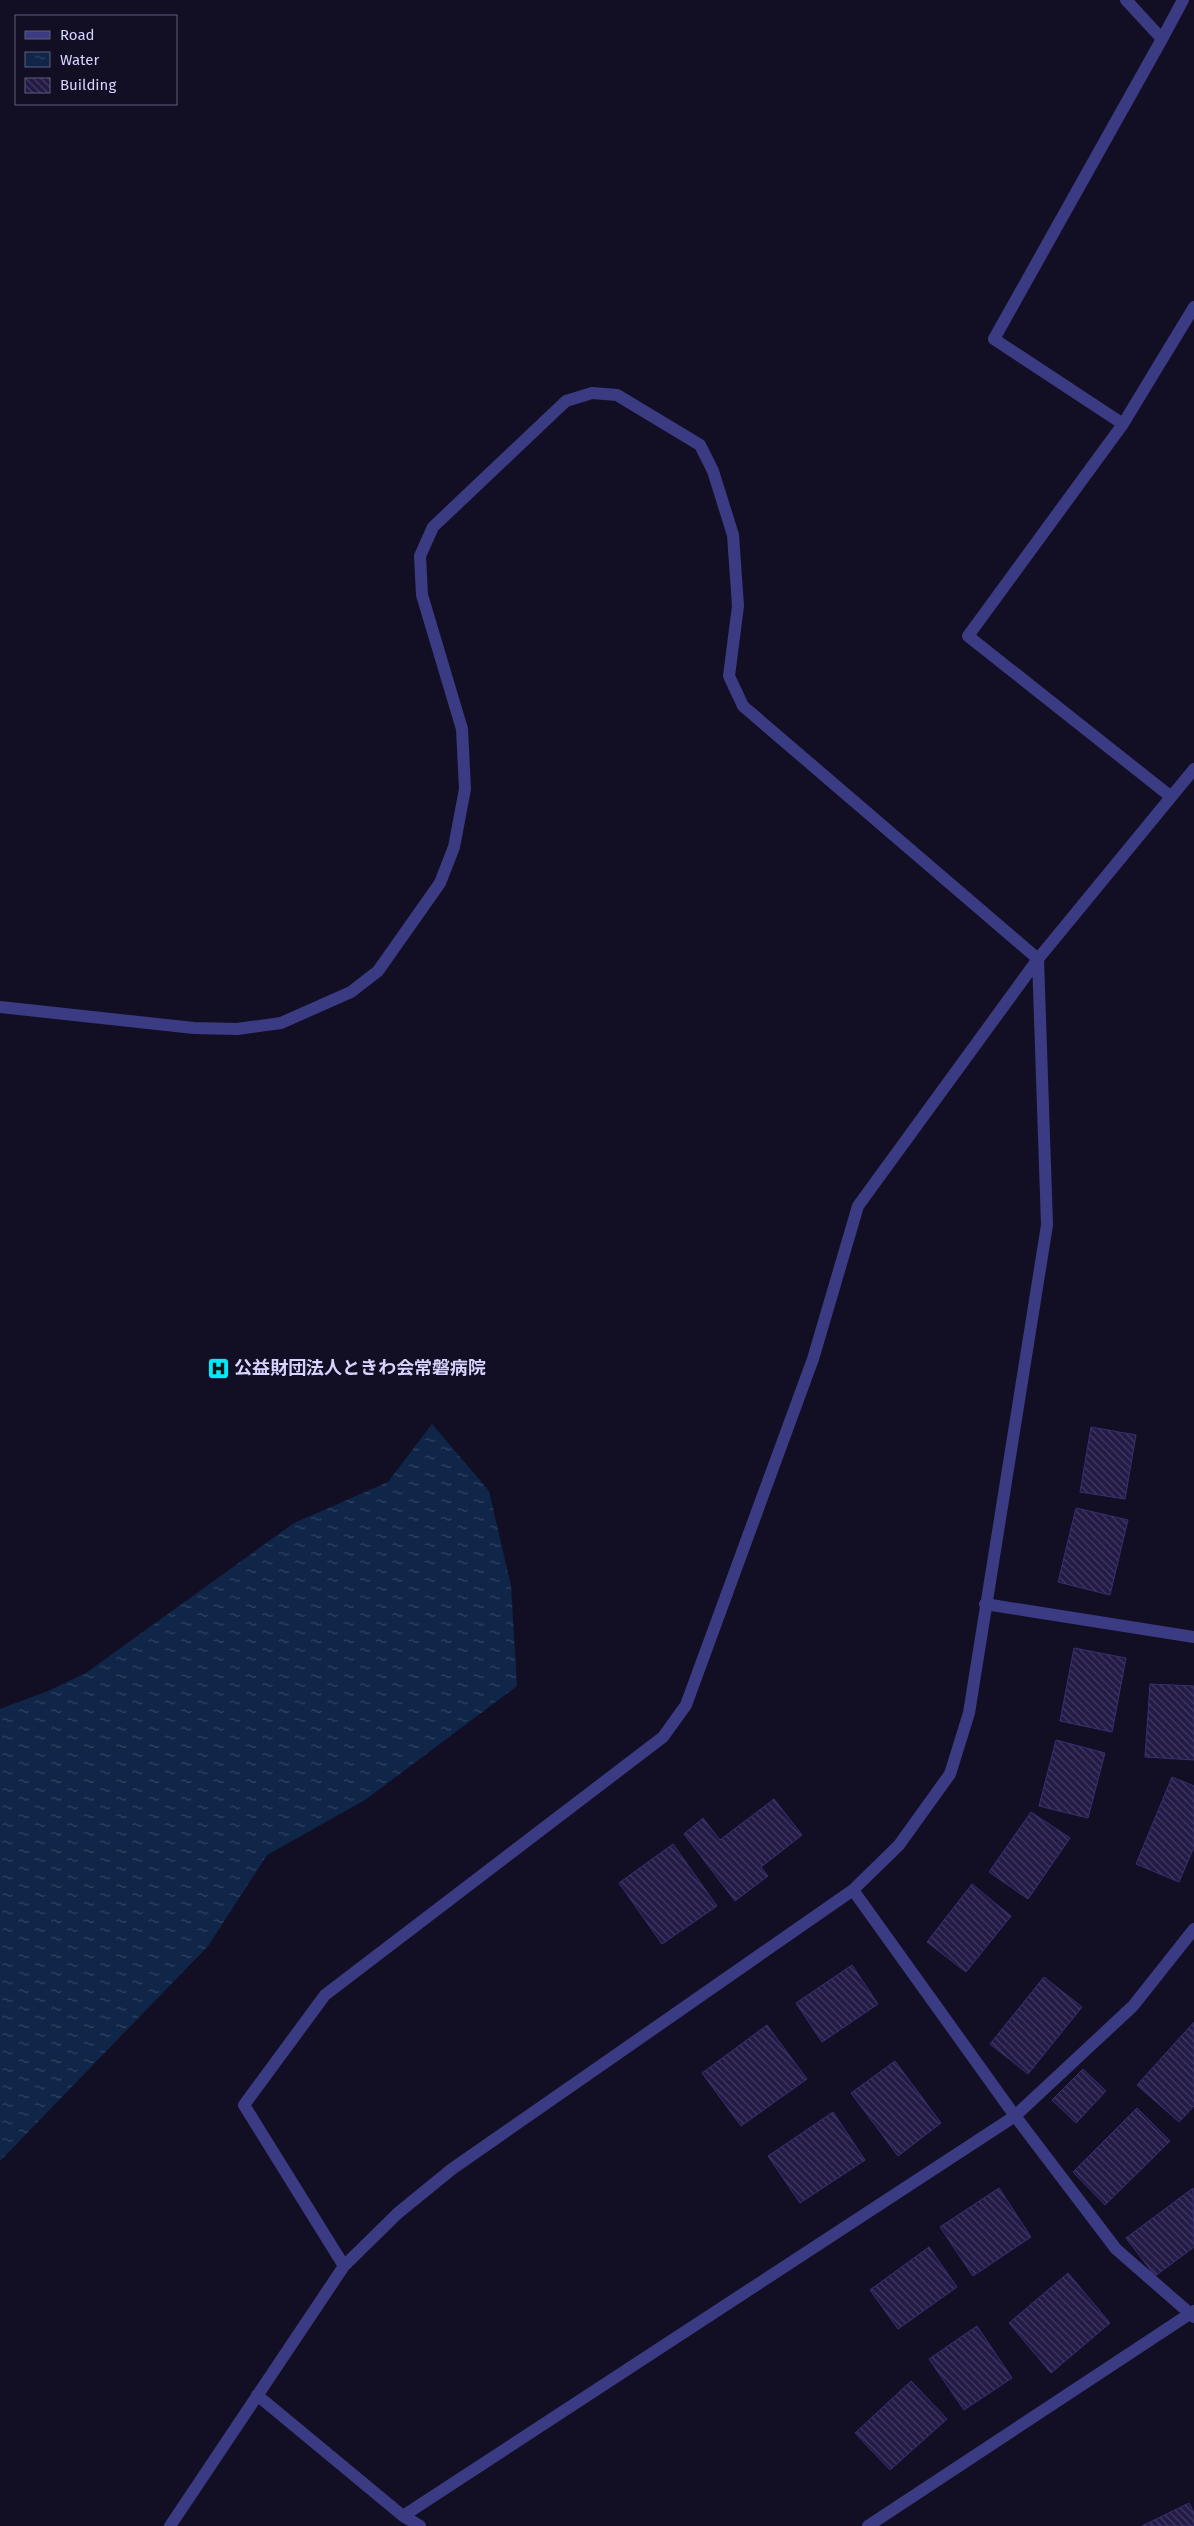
<svg xmlns="http://www.w3.org/2000/svg" width="1194" height="2526" viewBox="0 0 1194 2526" font-family="'Fira Sans','Noto Sans JP',sans-serif">
	<style>
		.water { fill: url(#water-ripples) }
		.building { fill: url(#building-back-hatch); stroke: #392e71 }
		.lines { fill: none; stroke-linecap: round; stroke-linejoin: round }
		.minor { stroke: #3b3b83; stroke-width: 12 }
		.labels { text-anchor: middle; dominant-baseline: central; stroke-width: 4.5; stroke-linejoin: round; paint-order: stroke }
		.poi-label { font-size: 18px; font-weight: bold; fill: #d7d3fe; stroke: #120f25; text-anchor: start }
	</style>
	<defs>
		<pattern id="water-ripples" width="26" height="14" patternUnits="userSpaceOnUse" patternTransform="scale(1.25)"><rect width="26" height="14" fill="#0f2649"/><path d="M2 4q2-2 4 0t4 0M15 11q2-2 4 0t4 0" fill="none" stroke="#314564"/></pattern>
		<pattern id="building-back-hatch" width="6" height="6" patternUnits="userSpaceOnUse" patternTransform="scale(1.25)"><rect width="6" height="6" fill="#231b46"/><path d="M-1 5l2 2M0 0l6 6M5-1l2 2" fill="none" stroke="#423b62"/></pattern>
	</defs>
	<rect width="100%" height="100%" fill="#120f25"/>
	<path class="water" d="M 432,1424 L 489,1491 L 511,1586 L 517,1686 L 365,1800 L 267,1855 L 208,1946 L 0,2161 L 0,1709 L 48,1691 L 86,1673 L 294,1523 L 388,1482 Z"/>
	<path class="building" d="M 1091,1427 L 1136,1435 L 1125,1499 L 1080,1492 Z
		M 1076,1508 L 1128,1520 L 1110,1595 L 1058,1582 Z
		M 1074,1648 L 1126,1658 L 1112,1732 L 1060,1721 Z
		M 1150,1684 L 1194,1686 L 1194,1760 L 1145,1757 Z
		M 1056,1740 L 1105,1753 L 1088,1818 L 1039,1806 Z
		M 1172,1777 L 1194,1786 L 1194,1847 L 1179,1882 L 1136,1864 Z
		M 774,1799 L 802,1835 L 761,1867 L 768,1876 L 735,1901 L 684,1834 L 703,1818 L 720,1840 Z
		M 1031,1812 L 1070,1838 L 1028,1899 L 989,1872 Z
		M 673,1844 L 717,1906 L 662,1944 L 619,1883 Z
		M 972,1884 L 1011,1916 L 966,1972 L 927,1942 Z
		M 852,1965 L 878,2004 L 822,2042 L 796,2003 Z
		M 1044,1977 L 1082,2007 L 1028,2074 L 990,2044 Z
		M 1194,2022 L 1194,2106 L 1179,2122 L 1137,2085 Z
		M 767,2025 L 807,2079 L 741,2126 L 702,2073 Z
		M 895,2061 L 941,2123 L 898,2156 L 851,2093 Z
		M 1083,2069 L 1106,2091 L 1076,2123 L 1052,2100 Z
		M 1137,2108 L 1170,2141 L 1105,2205 L 1073,2172 Z
		M 833,2112 L 865,2160 L 800,2203 L 768,2156 Z
		M 999,2188 L 1031,2237 L 973,2276 L 940,2227 Z
		M 1193,2188 L 1194,2247 L 1155,2276 L 1126,2238 Z
		M 929,2247 L 957,2287 L 898,2329 L 870,2290 Z
		M 1068,2273 L 1110,2323 L 1051,2373 L 1009,2323 Z
		M 977,2326 L 1012,2378 L 964,2410 L 929,2359 Z
		M 911,2381 L 947,2419 L 890,2470 L 855,2433 Z
		M 1189,2503 L 1194,2513 L 1194,2526 L 1142,2526 Z"/>
	<g class="lines">
		<path class="minor" d="M 1126,0 L 1162,39 L 1183,0
			M 1123,424 L 994,339 L 1162,39
			M 1170,796 L 968,636 L 1123,424 L 1194,307
			M 0,1007 L 194,1028 L 237,1029 L 281,1023 L 351,992 L 378,971 L 440,883 L 454,847 L 465,789 L 462,729 L 422,595 L 420,556 L 433,527 L 566,401 L 592,393 L 617,395 L 700,445 L 713,471 L 733,535 L 738,606 L 729,676 L 743,706 L 1038,959 L 1047,1225 L 969,1713 L 950,1774 L 899,1845 L 853,1890 L 452,2169 L 398,2213 L 344,2266 L 170,2526
			M 985,1604 L 1194,1637
			M 853,1890 L 1015,2116 L 1116,2249 L 1194,2317
			M 344,2266 L 244,2105 L 325,1995 L 663,1737 L 686,1705 L 813,1359 L 858,1206 L 1038,959 L 1194,769
			M 257,2395 L 403,2516 L 420,2526
			M 403,2516 L 1015,2116 L 1133,2006 L 1194,1929
			M 868,2526 L 1194,2311"/>
	</g>
	<defs>
		<symbol id="hospital-square" viewBox="-11 -11 22 22"><rect x="-9" y="-9" width="18" height="18" rx="4" fill="#03e9fa" stroke="#120f25"/><path d="M-5-5h3v3.5h4V-5h3V5h-3V1.5h-4V5h-3Z" fill="#111"/></symbol>
	</defs>
	<g fill-rule="evenodd">
		<use href="#hospital-square" x="206" y="1356" width="25" height="25"/>
	</g>
	<g class="labels">
		<g class="poi-label">
			<text x="234" y="1368">公益財団法人ときわ会常磐病院</text>
		</g>
	</g>
	<rect x="15" y="15" width="162" height="90" fill="#120f25" stroke="#615d7c"/>
	<rect x="25" y="31" width="25" height="8" fill="#3b3b83" stroke="#615d7c"/>
	<text x="60" y="40" font-size="15" fill="#d7d3fe">Road</text>
	<rect x="25" y="52" width="25" height="15" fill="url(#water-ripples)" stroke="#615d7c"/>
	<text x="60" y="65" font-size="15" fill="#d7d3fe">Water</text>
	<rect x="25" y="78" width="25" height="15" fill="url(#building-back-hatch)" stroke="#615d7c"/>
	<text x="60" y="90" font-size="15" fill="#d7d3fe">Building</text>
</svg>
